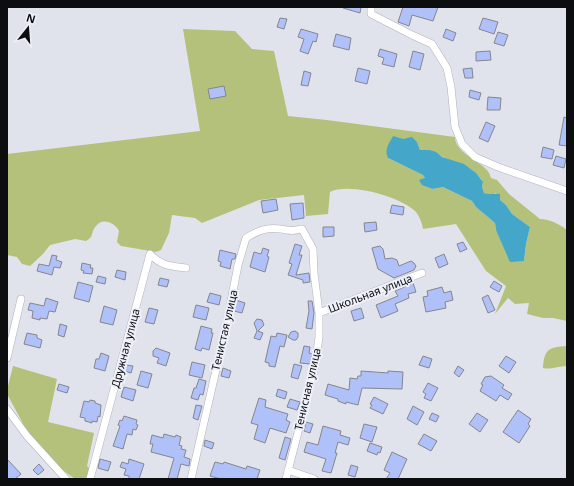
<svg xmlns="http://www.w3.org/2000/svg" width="574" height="486" viewBox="0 0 574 486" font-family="'Noto Sans',sans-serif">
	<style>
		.green { fill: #b4c17a; fill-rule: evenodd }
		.water { fill: #44a6c9 }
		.building { fill: #b0c1fa; stroke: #84868e }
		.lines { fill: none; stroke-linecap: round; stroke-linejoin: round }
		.street-casing { stroke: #b0b3bb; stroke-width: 8 }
		.street { stroke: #fff; stroke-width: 7 }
		.labels { text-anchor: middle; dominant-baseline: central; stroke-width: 4; stroke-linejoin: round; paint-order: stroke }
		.street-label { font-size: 11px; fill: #0c0d0f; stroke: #eef0f9 }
	</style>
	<rect width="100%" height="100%" fill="#e1e3ec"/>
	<path class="green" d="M 183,29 L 235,31 L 252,49 L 274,51 L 288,116 L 327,120 L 455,137 C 455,152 478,160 487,170 C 489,172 490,175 491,178 L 497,180 L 509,194 L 540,219 C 550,219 559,224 567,230 L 567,321 L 553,318 L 543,318 L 527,314 L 529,303 L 515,304 L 508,298 L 495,314 L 506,286 L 486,271 L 456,224 L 423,229 C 422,223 420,217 416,212 C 402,197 349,182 330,192 L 328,214 L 306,216 L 304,195 L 259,200 L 202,223 L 195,218 L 172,215 L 169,233 L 161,250 L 156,252 L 121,246 L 117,242 L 119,231 C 115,223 103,217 96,226 C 90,233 95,236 86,241 L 75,239 L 50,245 L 43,254 L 30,266 L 22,264 L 17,257 L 7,255 L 7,154 L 200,131 ZM 417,142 L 420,150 C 423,151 426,150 429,150 C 435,151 438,155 443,157 C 462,166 470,164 483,182 L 482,187 L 484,193 L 489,195 L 496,193 L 500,200 L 506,205 L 512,214 L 530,227 L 526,244 L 524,261 L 496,230 L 495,223 L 476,207 L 472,201 L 443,187 L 433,189 L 423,175 L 388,158 Z
		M 567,346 L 567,366 C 558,366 551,370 543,368 C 544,349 549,347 567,346 Z
		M 13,366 L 57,379 L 48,422 L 94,433 L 87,466 L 91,470 L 88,479 L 75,479 L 60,468 L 27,431 L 7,394 L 7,390 Z"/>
	<path class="water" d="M 393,136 L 403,139 L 412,137 L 417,142 L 420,150 L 430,150 L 436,152 L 442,157 L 464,164 L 476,173 L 483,182 L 482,187 L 484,193 C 490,195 494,193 500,194 L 500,200 L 506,205 L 512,214 L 530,227 L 526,244 L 524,261 L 510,262 L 496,230 L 495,223 L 476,207 L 472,201 L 443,187 L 433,189 L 422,185 L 419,180 L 425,178 L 423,175 L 388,158 C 384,149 389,144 393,136 Z"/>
	<path class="building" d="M 344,7 L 361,7 L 360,13 L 343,8 Z
		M 403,7 L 438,7 L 433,21 L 412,15 L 409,26 L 398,22 Z
		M 280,18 L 287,19 L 284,29 L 277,27 Z
		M 483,18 L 498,22 L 494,34 L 479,29 Z
		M 301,29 L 318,34 L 316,42 L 313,41 L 308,54 L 300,51 L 304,39 L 298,37 Z
		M 446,29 L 456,33 L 453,41 L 443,37 Z
		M 498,32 L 508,35 L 504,46 L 494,43 Z
		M 336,34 L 351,38 L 349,50 L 333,46 Z
		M 380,49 L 397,54 L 394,67 L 382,64 L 384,58 L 378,56 Z
		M 413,51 L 424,54 L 420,70 L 409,67 Z
		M 490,51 L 491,60 L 476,61 L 476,52 Z
		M 358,68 L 370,71 L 367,84 L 355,81 Z
		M 472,68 L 473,78 L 465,78 L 463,69 Z
		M 304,71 L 311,73 L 308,86 L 301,85 Z
		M 224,86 L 226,96 L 210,99 L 208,89 Z
		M 470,90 L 481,93 L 479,100 L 469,97 Z
		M 488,97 L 501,98 L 500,110 L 487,110 Z
		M 564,117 L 567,118 L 567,146 L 559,145 Z
		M 486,122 L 495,126 L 488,142 L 479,138 Z
		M 543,147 L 554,150 L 552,159 L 541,157 Z
		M 556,156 L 566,159 L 564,168 L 553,165 Z
		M 276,199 L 278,210 L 263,213 L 261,201 Z
		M 303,203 L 304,218 L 292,220 L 290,204 Z
		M 392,205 L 404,207 L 403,215 L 390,213 Z
		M 376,222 L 377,230 L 365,232 L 364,223 Z
		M 323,227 L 334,227 L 334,236 L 323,237 Z
		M 463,242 L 467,249 L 460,252 L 457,244 Z
		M 295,244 L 302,246 L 299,255 L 302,255 L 296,275 L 309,273 L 310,282 L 303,283 L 303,280 L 288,275 L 292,264 L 289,263 Z
		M 380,246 L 383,249 L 385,259 L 392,258 L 397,260 L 399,266 L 411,261 L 414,263 L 416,266 L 414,270 L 394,278 L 378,269 L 372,248 Z
		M 263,248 L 269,250 L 267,256 L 269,257 L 265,272 L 250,267 L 254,252 L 261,254 Z
		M 220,250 L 236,254 L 235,259 L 232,259 L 230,269 L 220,266 L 221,262 L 218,261 Z
		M 444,254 L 448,264 L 439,268 L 435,258 Z
		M 52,255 L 57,256 L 56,260 L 62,262 L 60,268 L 54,267 L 52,275 L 37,271 L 39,264 L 49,266 Z
		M 82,263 L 91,265 L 90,268 L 93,268 L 92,274 L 83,273 L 84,271 L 81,270 Z
		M 117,270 L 126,272 L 125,280 L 115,277 Z
		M 98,276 L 106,278 L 105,284 L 96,282 Z
		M 160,278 L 169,280 L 167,287 L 158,285 Z
		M 494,281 L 502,286 L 499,292 L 490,287 Z
		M 78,282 L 93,286 L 89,302 L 74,298 Z
		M 413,283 L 416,292 L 408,294 L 409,298 L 395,304 L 398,311 L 381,318 L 376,305 L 398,296 L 395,291 Z
		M 442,287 L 444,293 L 451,291 L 453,300 L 445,302 L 446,308 L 426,312 L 423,297 L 428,296 L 427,291 Z
		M 210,293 L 221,296 L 219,305 L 207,302 Z
		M 488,295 L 495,310 L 488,313 L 482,298 Z
		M 46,298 L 58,302 L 55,312 L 49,311 L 47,319 L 40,318 L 40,320 L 32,318 L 33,311 L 28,310 L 30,303 L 44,306 Z
		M 236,300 L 245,303 L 242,313 L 234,311 Z
		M 308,301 L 312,301 L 314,313 L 312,329 L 306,328 L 309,311 Z
		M 196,305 L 209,308 L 206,320 L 193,317 Z
		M 104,306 L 117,310 L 113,325 L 100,322 Z
		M 149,308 L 158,310 L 154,324 L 145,322 Z
		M 361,308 L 364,318 L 354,321 L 351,311 Z
		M 257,319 L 262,320 L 264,325 L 258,331 L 263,333 L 260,340 L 254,338 L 257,331 L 254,323 Z
		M 60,324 L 67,326 L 64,337 L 58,335 Z
		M 201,326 L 212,329 L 211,333 L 213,333 L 209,350 L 202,348 L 201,351 L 195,349 Z
		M 295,331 L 298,333 L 298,337 L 296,340 L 293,340 L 288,337 L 291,332 Z
		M 27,333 L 37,335 L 37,338 L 42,340 L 40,348 L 24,344 Z
		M 277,333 L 287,335 L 284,347 L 280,346 L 275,367 L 269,366 L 269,363 L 265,362 L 271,336 L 276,337 Z
		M 304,346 L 310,347 L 309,353 L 312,354 L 310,364 L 300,363 Z
		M 156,348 L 170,353 L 166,366 L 157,363 L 159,358 L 153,356 L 153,351 Z
		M 101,353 L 109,356 L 105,371 L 94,368 L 96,359 L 99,359 Z
		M 423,356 L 432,359 L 429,368 L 419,365 Z
		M 506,356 L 516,362 L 509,373 L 499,366 Z
		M 192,362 L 205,365 L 202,378 L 189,375 Z
		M 294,364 L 302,366 L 298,379 L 291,377 Z
		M 126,365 L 133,366 L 131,373 L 124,371 Z
		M 458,366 L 464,370 L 459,377 L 454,373 Z
		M 223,368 L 231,371 L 229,378 L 221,376 Z
		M 141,371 L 152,374 L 148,388 L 137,385 Z
		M 361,371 L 388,373 L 388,371 L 403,372 L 402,389 L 362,388 L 358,405 L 346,402 L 346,404 L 338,401 L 338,399 L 325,395 L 328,384 L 349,390 L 350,378 L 357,379 L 358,376 L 361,376 Z
		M 491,376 L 504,385 L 502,388 L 512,394 L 508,400 L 500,395 L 496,401 L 480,391 L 483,385 L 481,384 L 485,377 Z
		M 199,379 L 206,381 L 203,395 L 200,394 L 198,400 L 191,398 L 194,388 L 196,388 Z
		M 428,383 L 438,388 L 431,401 L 424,398 L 426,394 L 423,392 Z
		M 59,384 L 69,387 L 67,393 L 57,390 Z
		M 124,387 L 136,390 L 133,401 L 121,397 Z
		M 278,389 L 287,392 L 285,399 L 276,396 Z
		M 374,397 L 388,404 L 383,414 L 370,408 L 372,405 L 370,404 Z
		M 259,398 L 266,400 L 265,407 L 288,414 L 286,420 L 290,422 L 286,433 L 270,428 L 265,443 L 254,439 L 258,425 L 251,423 Z
		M 290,399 L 300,402 L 297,410 L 287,407 Z
		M 90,400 L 95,401 L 95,403 L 101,405 L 100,417 L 98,416 L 97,422 L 92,421 L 92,423 L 85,421 L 85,418 L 80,417 L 84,401 L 89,402 Z
		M 196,405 L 202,406 L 198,420 L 193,418 Z
		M 413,406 L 424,412 L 417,425 L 407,419 Z
		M 518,410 L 531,419 L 528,424 L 530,426 L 519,443 L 503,432 Z
		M 432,413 L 439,416 L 436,422 L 429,419 Z
		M 477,413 L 488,420 L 480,432 L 469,424 Z
		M 124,416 L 137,420 L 136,424 L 138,425 L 136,430 L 133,429 L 132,435 L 127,434 L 123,449 L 113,446 L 120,426 L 118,425 L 120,420 L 122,421 Z
		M 306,422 L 313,424 L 310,433 L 304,431 Z
		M 364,424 L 377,427 L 372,442 L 360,438 Z
		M 323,426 L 341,431 L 340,435 L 350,438 L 348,445 L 338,442 L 335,453 L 337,453 L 331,473 L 322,471 L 326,459 L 304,452 L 307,442 L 318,445 Z
		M 164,434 L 175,437 L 176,435 L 181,437 L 179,445 L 182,446 L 181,449 L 186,450 L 184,457 L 190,459 L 189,466 L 181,464 L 177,479 L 168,479 L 174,458 L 151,452 L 153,444 L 150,444 L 152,435 L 163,438 Z
		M 424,434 L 437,441 L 431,451 L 418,444 Z
		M 285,437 L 291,439 L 285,460 L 279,458 Z
		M 205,440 L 214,443 L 212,449 L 204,446 Z
		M 370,443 L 382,447 L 380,453 L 378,452 L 377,455 L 367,451 Z
		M 392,452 L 407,459 L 398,479 L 386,479 L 390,473 L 384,470 Z
		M 7,459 L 21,474 L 15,479 L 7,479 Z
		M 100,459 L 111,462 L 108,471 L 98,468 Z
		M 129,459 L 144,464 L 139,479 L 129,479 L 129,476 L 124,475 L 126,469 L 120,467 L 122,462 L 128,464 Z
		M 215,462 L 223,464 L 224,462 L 246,469 L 247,466 L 260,470 L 257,479 L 221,479 L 210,476 Z
		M 39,464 L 44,470 L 38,475 L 33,470 Z
		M 351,465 L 358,467 L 355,477 L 348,475 Z"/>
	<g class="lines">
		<defs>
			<path id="street" d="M 371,7 L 371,14 L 412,35 L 432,44 L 447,68 L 451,87 L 455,127 L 462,144 L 475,157 L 498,167 L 567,191
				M 319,313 L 422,273
				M 7,358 L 21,299
				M 7,409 L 27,436 L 66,479
				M 288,470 L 314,479
				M 90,479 L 150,254 C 161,266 170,266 186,268
				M 191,479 L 227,322 L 238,265 L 246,238 C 257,231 267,227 280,229 C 290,230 290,232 302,229 L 313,249 L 314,273 L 319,313 L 319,337 L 315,366 L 286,479"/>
		</defs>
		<use href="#street" class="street-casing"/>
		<use href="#street" class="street"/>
	</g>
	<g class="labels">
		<g class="street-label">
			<text transform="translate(370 293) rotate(-21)">Школьная улица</text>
			<text transform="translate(224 330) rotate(-77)">Тенистая улица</text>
			<text transform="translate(125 348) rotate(-75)">Дружная улица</text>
			<text transform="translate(307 389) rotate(-77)">Тенисная улица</text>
		</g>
	</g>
	<rect width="574" height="486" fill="none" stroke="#0c0d0f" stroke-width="16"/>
	<g transform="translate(28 28) rotate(17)" stroke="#eef0f9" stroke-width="3" paint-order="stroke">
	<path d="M0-3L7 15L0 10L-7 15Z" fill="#0c0d0f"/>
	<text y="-6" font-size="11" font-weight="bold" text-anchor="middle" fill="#0c0d0f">N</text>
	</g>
</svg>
